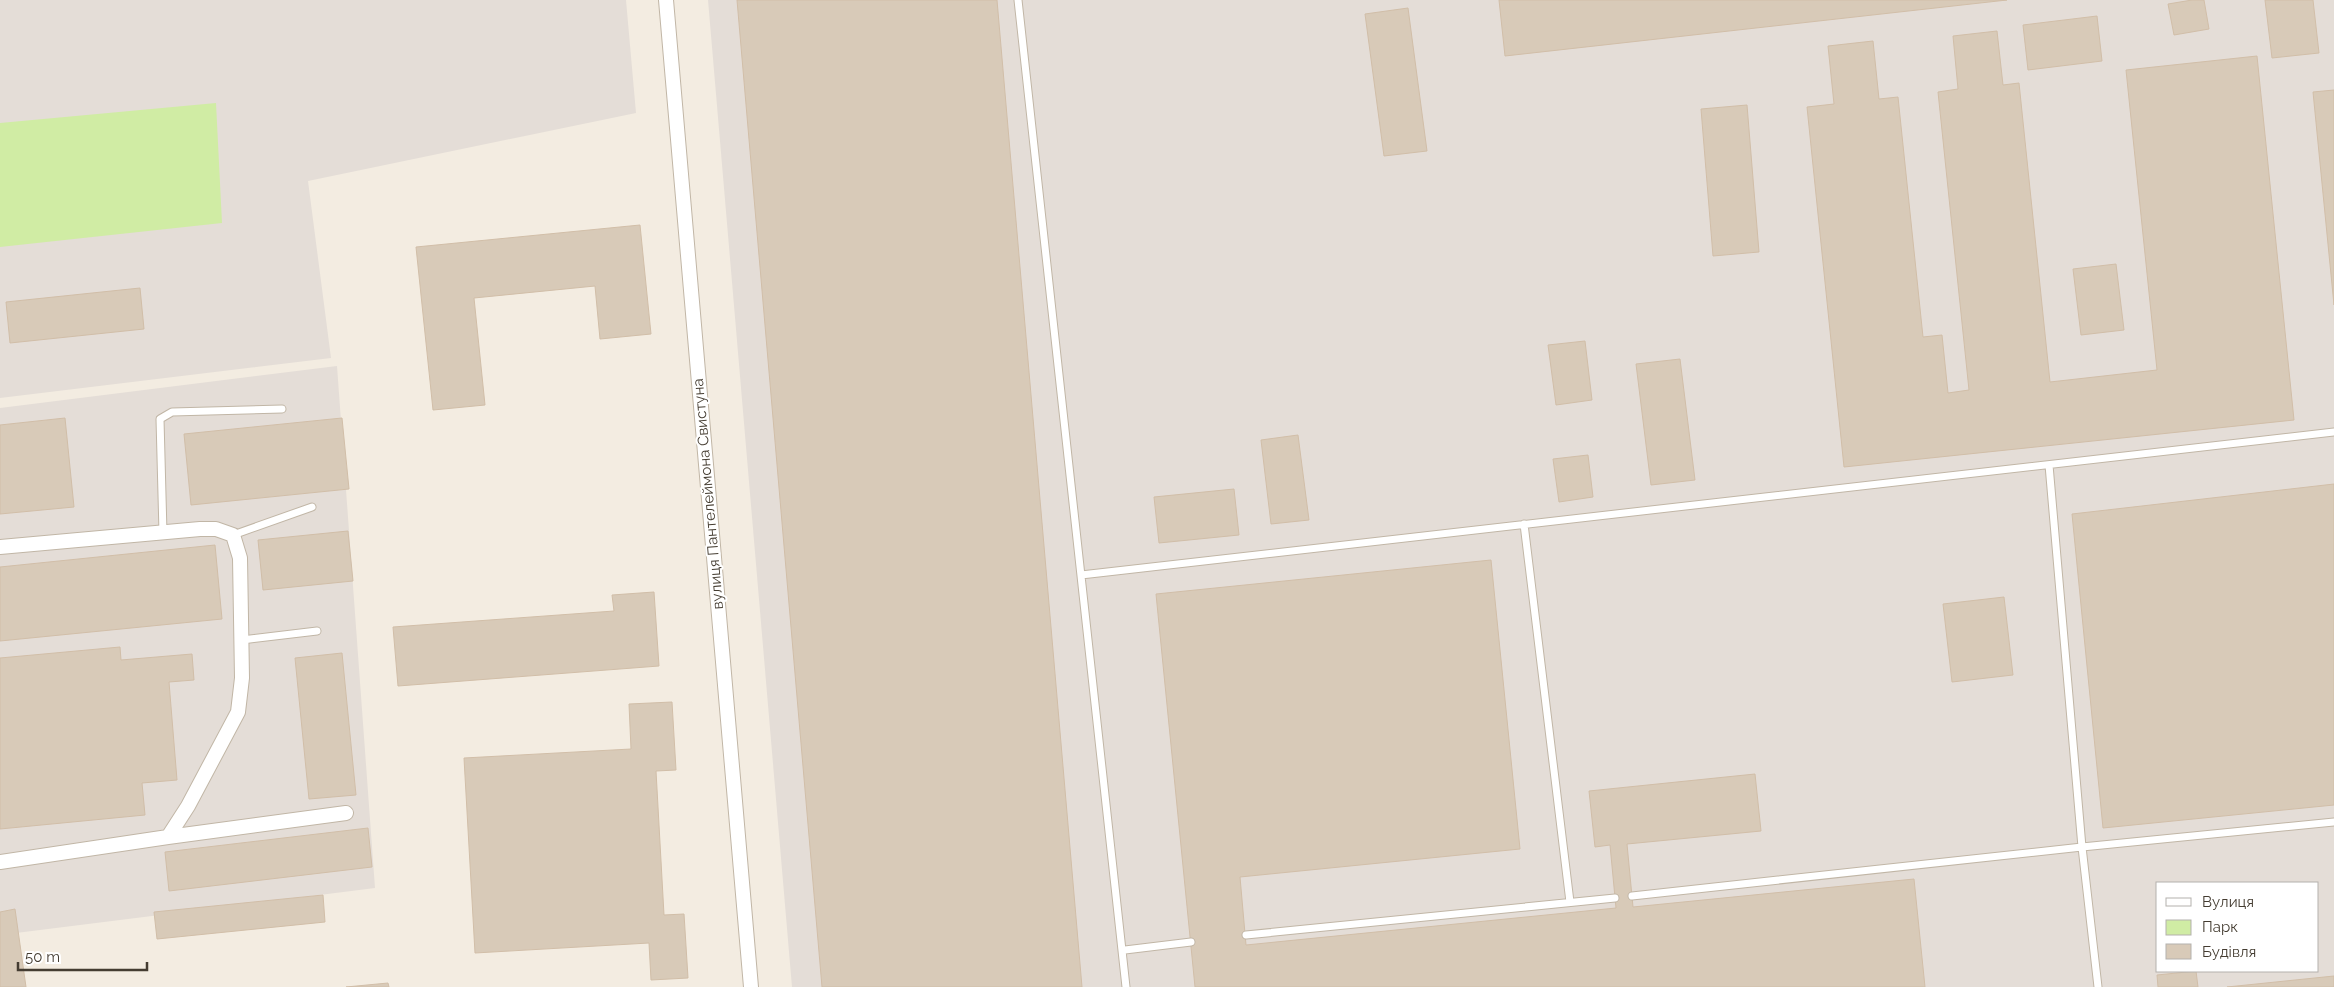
<svg xmlns="http://www.w3.org/2000/svg" width="2334" height="987" viewBox="0 0 2334 987" font-family="Raleway,sans-serif">
	<style>
		.industrial { fill: #e4ddd7; fill-rule: evenodd }
		.green { fill: #d0eca4 }
		.building { fill: #d8cab8; stroke: #d1bea8 }
		.lines { fill: none; stroke-linecap: round; stroke-linejoin: round }
		.lane-casing { stroke: #c1b6a6; stroke-width: 9 }
		.street-casing { stroke: #c1b6a6; stroke-width: 16 }
		.lane { stroke: #fff; stroke-width: 7 }
		.street { stroke: #fff; stroke-width: 14 }
		.labels { text-anchor: middle; dominant-baseline: central; stroke-width: 4; stroke-linejoin: round; paint-order: stroke }
		.street-label { font-size: 15px; fill: #443c31; stroke: #fff }
	</style>
	<rect width="100%" height="100%" fill="#f3ece1"/>
	<path class="industrial" d="M 0,0 L 626,0 L 636,113 L 308,181 L 331,358 L 0,398 Z
		M 708,0 L 2334,0 L 2334,987 L 792,987 ZM 2158,883 L 2318,883 L 2318,971 L 2158,971 Z
		M 337,366 L 375,888 L 0,935 L 0,408 Z"/>
	<path class="green" d="M 216,103 L 222,223 L 0,247 L 0,123 Z"/>
	<path class="building" d="M 737,0 L 997,0 L 1082,987 L 822,987 Z
		M 1499,0 L 2007,0 L 1505,56 Z
		M 2192,0 L 2204,0 L 2209,29 L 2174,35 L 2168,4 Z
		M 2265,0 L 2313,0 L 2319,53 L 2272,58 Z
		M 1408,8 L 1427,151 L 1384,156 L 1365,14 Z
		M 2097,16 L 2102,61 L 2028,70 L 2023,25 Z
		M 1997,31 L 2003,85 L 2019,83 L 2050,382 L 2157,370 L 2126,70 L 2257,56 L 2294,420 L 1844,467 L 1807,107 L 1834,104 L 1828,46 L 1873,41 L 1879,99 L 1898,97 L 1923,337 L 1942,335 L 1948,393 L 1969,390 L 1938,92 L 1958,89 L 1953,36 Z
		M 2334,90 L 2334,305 L 2313,92 Z
		M 1747,105 L 1759,252 L 1713,256 L 1701,109 Z
		M 640,225 L 651,334 L 600,339 L 595,286 L 474,298 L 485,405 L 433,410 L 416,247 Z
		M 2116,264 L 2124,330 L 2081,335 L 2073,269 Z
		M 140,288 L 144,329 L 10,343 L 6,302 Z
		M 1585,341 L 1592,400 L 1556,405 L 1548,345 Z
		M 1680,359 L 1695,480 L 1651,485 L 1636,364 Z
		M 65,418 L 74,507 L 0,514 L 0,425 Z
		M 342,418 L 349,489 L 191,505 L 184,434 Z
		M 1298,435 L 1309,520 L 1271,524 L 1261,440 Z
		M 1588,455 L 1593,497 L 1559,502 L 1553,459 Z
		M 2334,484 L 2334,805 L 2103,828 L 2072,514 Z
		M 1234,489 L 1239,535 L 1159,543 L 1154,497 Z
		M 348,531 L 353,581 L 263,590 L 258,540 Z
		M 215,545 L 222,619 L 0,641 L 0,567 Z
		M 1491,560 L 1520,849 L 1240,877 L 1246,945 L 1616,908 L 1610,845 L 1595,847 L 1589,791 L 1755,774 L 1761,831 L 1627,844 L 1633,907 L 1914,879 L 1925,987 L 1195,987 L 1156,594 Z
		M 654,592 L 659,666 L 398,686 L 393,627 L 614,611 L 612,595 Z
		M 2004,597 L 2013,675 L 1952,682 L 1943,604 Z
		M 120,647 L 121,660 L 192,654 L 194,680 L 169,682 L 177,780 L 142,783 L 145,815 L 0,829 L 0,658 Z
		M 342,653 L 356,795 L 309,799 L 295,658 Z
		M 672,702 L 676,770 L 656,771 L 664,915 L 684,914 L 688,978 L 651,980 L 649,943 L 475,953 L 464,758 L 631,749 L 629,704 Z
		M 368,828 L 372,867 L 169,891 L 165,852 Z
		M 323,895 L 325,922 L 157,939 L 154,912 Z
		M 15,909 L 26,987 L 0,987 L 0,912 Z
		M 2196,971 L 2198,987 L 2158,987 L 2157,975 Z
		M 2334,976 L 2334,987 L 2227,987 Z
		M 388,983 L 389,987 L 346,987 Z"/>
	<g class="lines">
		<defs>
			<path id="lane" d="M 1018,0 L 1126,987
				M 2049,465 L 2082,847 L 2334,822
				M 1524,524 L 1570,902
				M 163,533 L 160,419 L 172,412 L 282,409
				M 233,535 L 312,507
				M 1081,575 L 2334,432
				M 242,640 L 317,631
				M 1632,896 L 2082,847 L 2098,987
				M 1246,935 L 1615,898
				M 1125,950 L 1191,942"/>
			<path id="street" d="M 666,0 L 751,987
				M 0,547 L 200,529 L 216,529 L 233,535 L 240,558 L 242,678 L 238,712 L 188,806 L 168,837 L 0,862
				M 168,837 L 346,813"/>
		</defs>
		<use href="#lane" class="lane-casing"/>
		<use href="#street" class="street-casing"/>
		<use href="#lane" class="lane"/>
		<use href="#street" class="street"/>
	</g>
	<g class="labels">
		<g class="street-label">
			<text transform="translate(708 494) rotate(-95)">вулиця Пантелеймона Свистуна</text>
		</g>
	</g>
	<rect x="2156" y="882" width="162" height="90" fill="#ffffff" stroke="#b4b1ad"/>
	<rect x="2166" y="898" width="25" height="8" fill="#ffffff" stroke="#b4b1ad"/>
	<text x="2202" y="907" font-size="15" fill="#443c31">Вулиця</text>
	<rect x="2166" y="920" width="25" height="15" fill="#d0eca4" stroke="#b4b1ad"/>
	<text x="2202" y="932" font-size="15" fill="#443c31">Парк</text>
	<rect x="2166" y="944" width="25" height="15" fill="#d8cab8" stroke="#b4b1ad"/>
	<text x="2202" y="957" font-size="15" fill="#443c31">Будівля</text>
	<path d="M18 962v8h129v-8" fill="none" stroke="#443c31" stroke-width="2.5"/>
	<text x="25" y="962" font-size="15" fill="#443c31" stroke="#ffffff" stroke-width="4" paint-order="stroke">50 m</text>
</svg>
